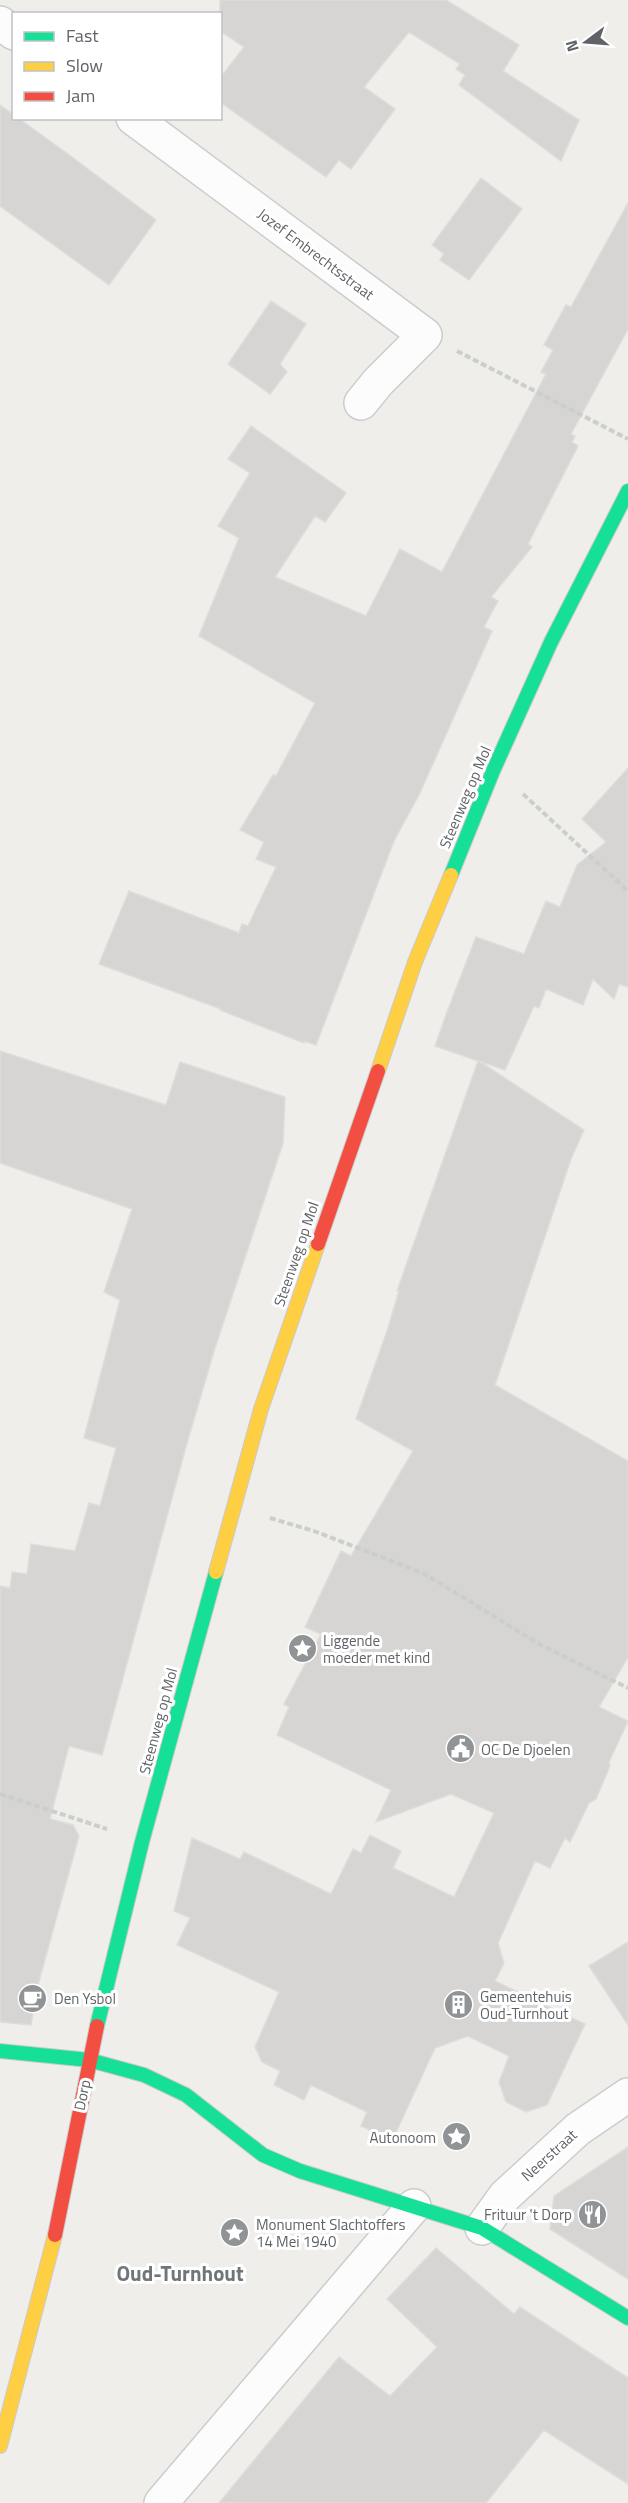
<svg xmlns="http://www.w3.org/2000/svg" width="628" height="2503" viewBox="0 0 628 2503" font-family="'Titillium Web',sans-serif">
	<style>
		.building { fill: #d6d5d3; stroke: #deddd9; stroke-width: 1.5 }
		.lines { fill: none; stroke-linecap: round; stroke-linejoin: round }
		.street-casing { stroke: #cbcccc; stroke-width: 36 }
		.fast-casing { stroke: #cacacb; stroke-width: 16 }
		.slow-casing { stroke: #cacacb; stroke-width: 16 }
		.jam-casing { stroke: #cacacb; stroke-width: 16 }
		.path { stroke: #cacfcc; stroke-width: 4; stroke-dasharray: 6 3; stroke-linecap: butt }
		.street { stroke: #fdfcfc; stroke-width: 33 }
		.fast { stroke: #16e098; stroke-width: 14 }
		.slow { stroke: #ffcf43; stroke-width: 14 }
		.jam { stroke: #f24e42; stroke-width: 14 }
		.labels { text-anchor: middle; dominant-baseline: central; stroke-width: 6; stroke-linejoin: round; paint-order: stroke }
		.street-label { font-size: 15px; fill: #5f6368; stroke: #fff }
		.poi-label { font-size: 15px; fill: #5f6368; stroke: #fff; text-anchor: start }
		.district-label { font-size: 21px; font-weight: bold; fill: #70757a; stroke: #fff }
	</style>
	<rect width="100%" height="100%" fill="#efeeea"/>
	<path class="building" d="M 220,0 L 446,0 L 519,45 L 503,71 L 579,120 L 561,161 L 459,85 L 465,75 L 456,69 L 460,64 L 409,32 L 364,87 L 395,109 L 351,169 L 339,160 L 326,177 L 220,102 L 220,78 L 244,47 L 220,31 Z
		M 0,105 L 14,115 L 14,118 L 18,118 L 68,154 L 156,220 L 109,285 L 0,206 Z
		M 481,178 L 522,209 L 469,280 L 440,260 L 444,254 L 432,245 Z
		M 628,203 L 628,329 L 571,434 L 575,436 L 572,442 L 578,446 L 528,544 L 532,547 L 491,597 L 498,601 L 484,627 L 492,631 L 420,793 L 394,841 L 316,1045 L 304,1041 L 304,1043 L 220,1010 L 221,1009 L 99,964 L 129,891 L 239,933 L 242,924 L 248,926 L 276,867 L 256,859 L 264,842 L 240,830 L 273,775 L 276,776 L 315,703 L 199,636 L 239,538 L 218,526 L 250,473 L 228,459 L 251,426 L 346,493 L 325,522 L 315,516 L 275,577 L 366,616 L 400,549 L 442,572 L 546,374 L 541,372 L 553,350 L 544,345 L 566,305 L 571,307 Z
		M 271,301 L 306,324 L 280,364 L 287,372 L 270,394 L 228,364 Z
		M 628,768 L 628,987 L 619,984 L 614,999 L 593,979 L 583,1005 L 546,989 L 539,1008 L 534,1006 L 505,1070 L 479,1061 L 584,1130 L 571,1159 L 495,1385 L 628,1461 L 628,1657 L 599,1707 L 628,1721 L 609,1762 L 610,1766 L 596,1799 L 589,1803 L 570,1842 L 565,1838 L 550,1868 L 535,1861 L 498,1943 L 504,1963 L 495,1981 L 585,2024 L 547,2105 L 526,2112 L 506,2102 L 499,2082 L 509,2056 L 468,2036 L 435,2048 L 392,2141 L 361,2126 L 367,2112 L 311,2085 L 304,2100 L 274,2085 L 280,2071 L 262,2062 L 255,2047 L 279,1992 L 177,1945 L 190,1918 L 174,1911 L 192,1838 L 240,1859 L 244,1852 L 331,1894 L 353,1849 L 361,1853 L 370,1835 L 401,1851 L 393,1868 L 454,1897 L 494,1813 L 451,1794 L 376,1822 L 391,1790 L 277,1735 L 289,1707 L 284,1704 L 321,1634 L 305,1627 L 341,1551 L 351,1556 L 413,1451 L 356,1419 L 388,1328 L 399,1291 L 397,1291 L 478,1061 L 435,1046 L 447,1012 L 476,937 L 524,954 L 546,901 L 560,907 L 577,865 L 606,842 L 582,819 Z
		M 0,1051 L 166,1105 L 180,1062 L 285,1097 L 283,1143 L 215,1348 L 187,1443 L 102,1755 L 69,1746 L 50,1819 L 73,1825 L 79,1836 L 38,1985 L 31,2025 L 0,2022 L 0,1586 L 10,1588 L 12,1572 L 27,1574 L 31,1544 L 75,1551 L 89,1503 L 100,1506 L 116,1448 L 84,1438 L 120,1300 L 104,1292 L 132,1209 L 0,1163 Z
		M 628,1942 L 628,2025 L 589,1966 Z
		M 628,2147 L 628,2279 L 550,2229 L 554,2196 Z
		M 436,2248 L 514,2314 L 520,2307 L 628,2378 L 628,2484 L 544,2430 L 486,2503 L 219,2503 L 339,2357 L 390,2396 L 437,2347 L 387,2299 Z"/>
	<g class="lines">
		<defs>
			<path id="street" d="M 0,23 L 14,33
				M 133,118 L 425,335 L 378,382 L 361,403
				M 482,2228 L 505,2196 L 578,2129 L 628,2095
				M 161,2503 L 414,2206"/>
			<path id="fast" d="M 451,875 L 493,771 L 551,642 L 628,491
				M 97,2026 L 142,1842 L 216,1572
				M 0,2051 L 89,2060 L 144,2075 L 186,2095 L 263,2155 L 300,2171 L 482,2228 L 628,2318"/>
			<path id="slow" d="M 378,1071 L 415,962 L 451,875
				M 216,1572 L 261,1409 L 318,1244
				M 0,2446 L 55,2235"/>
			<path id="jam" d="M 318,1244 L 378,1071
				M 55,2235 L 97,2026"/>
		</defs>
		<use href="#street" class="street-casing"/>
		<use href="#fast" class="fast-casing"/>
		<use href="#slow" class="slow-casing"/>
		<use href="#jam" class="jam-casing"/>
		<path class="path" d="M 457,351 L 628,439
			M 523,794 L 628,891
			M 270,1518 L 314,1531 L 425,1574 L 539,1644 L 628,1688
			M 0,1794 L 107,1829"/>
		<use href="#street" class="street"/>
		<use href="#fast" class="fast"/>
		<use href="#slow" class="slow"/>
		<use href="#jam" class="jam"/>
	</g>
	<defs>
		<symbol id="sight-disc" viewBox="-11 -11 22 22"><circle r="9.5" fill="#919496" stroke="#fff"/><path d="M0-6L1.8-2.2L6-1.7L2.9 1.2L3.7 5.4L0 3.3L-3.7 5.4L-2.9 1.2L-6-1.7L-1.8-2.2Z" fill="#fff"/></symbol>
		<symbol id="civic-disc" viewBox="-11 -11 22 22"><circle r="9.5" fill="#919496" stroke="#fff"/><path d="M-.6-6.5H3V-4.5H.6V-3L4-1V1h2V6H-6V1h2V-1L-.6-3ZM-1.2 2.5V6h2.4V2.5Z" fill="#fff"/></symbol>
		<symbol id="cafe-disc" viewBox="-11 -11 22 22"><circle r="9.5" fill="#919496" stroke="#fff"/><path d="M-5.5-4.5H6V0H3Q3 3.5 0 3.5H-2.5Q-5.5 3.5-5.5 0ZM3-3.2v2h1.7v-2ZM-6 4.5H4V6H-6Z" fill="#fff"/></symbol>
		<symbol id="building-disc" viewBox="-11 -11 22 22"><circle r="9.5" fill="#919496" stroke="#fff"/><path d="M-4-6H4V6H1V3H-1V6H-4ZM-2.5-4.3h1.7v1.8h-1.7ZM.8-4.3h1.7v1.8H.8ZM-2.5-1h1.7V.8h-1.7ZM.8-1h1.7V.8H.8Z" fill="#fff"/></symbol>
		<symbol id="restaurant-disc" viewBox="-11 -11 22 22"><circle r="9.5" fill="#919496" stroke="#fff"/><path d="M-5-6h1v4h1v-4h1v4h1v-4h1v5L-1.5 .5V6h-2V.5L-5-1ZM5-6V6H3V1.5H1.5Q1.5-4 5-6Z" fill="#fff"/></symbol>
	</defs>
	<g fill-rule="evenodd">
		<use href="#sight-disc" x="286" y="1632" width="33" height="33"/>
		<use href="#civic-disc" x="444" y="1732" width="33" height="33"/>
		<use href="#cafe-disc" x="16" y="1982" width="33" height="33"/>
		<use href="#building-disc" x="442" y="1988" width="33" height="33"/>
		<use href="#sight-disc" x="440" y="2120" width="33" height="33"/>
		<use href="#restaurant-disc" x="576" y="2198" width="33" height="33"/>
		<use href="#sight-disc" x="218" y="2216" width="33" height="33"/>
	</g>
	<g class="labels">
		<g class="street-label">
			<text transform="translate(316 254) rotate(37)">Jozef Embrechtsstraat</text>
			<text transform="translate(465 797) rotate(-67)">Steenweg op Mol</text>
			<text transform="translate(296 1254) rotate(-71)">Steenweg op Mol</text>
			<text transform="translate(158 1721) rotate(-75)">Steenweg op Mol</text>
			<text transform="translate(82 2095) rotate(-78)">Dorp</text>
			<text transform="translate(549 2155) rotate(-42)">Neerstraat</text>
		</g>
		<g class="poi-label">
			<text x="323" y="1640">Liggende<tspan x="323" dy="17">moeder met kind</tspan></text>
			<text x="481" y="1749">OC De Djoelen</text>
			<text x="480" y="1996">Gemeentehuis<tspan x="480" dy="17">Oud-Turnhout</tspan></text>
			<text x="54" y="1998">Den Ysbol</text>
			<text x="436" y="2137" text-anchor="end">Autonoom</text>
			<text x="572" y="2214" text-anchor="end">Frituur 't Dorp</text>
			<text x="256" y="2224">Monument Slachtoffers<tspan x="256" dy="17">14 Mei 1940</tspan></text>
		</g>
		<g class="district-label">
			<text x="180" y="2273">Oud-Turnhout</text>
		</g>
	</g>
	<rect x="12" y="12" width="210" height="108" fill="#ffffff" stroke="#bfc1c3" stroke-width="1.5"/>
	<rect x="24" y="32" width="30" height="9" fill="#16e098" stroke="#bfc1c3" stroke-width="1.5"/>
	<text x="66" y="42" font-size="18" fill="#5f6368">Fast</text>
	<rect x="24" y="62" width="30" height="9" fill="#ffcf43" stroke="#bfc1c3" stroke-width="1.5"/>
	<text x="66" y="72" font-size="18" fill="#5f6368">Slow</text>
	<rect x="24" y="92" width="30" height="9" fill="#f24e42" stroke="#bfc1c3" stroke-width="1.5"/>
	<text x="66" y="102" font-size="18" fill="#5f6368">Jam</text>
	<g transform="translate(586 42) rotate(254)" stroke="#ffffff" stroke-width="4.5" paint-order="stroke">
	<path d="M0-4.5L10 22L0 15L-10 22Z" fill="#5f6368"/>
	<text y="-9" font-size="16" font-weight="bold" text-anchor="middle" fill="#5f6368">N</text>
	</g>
</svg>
